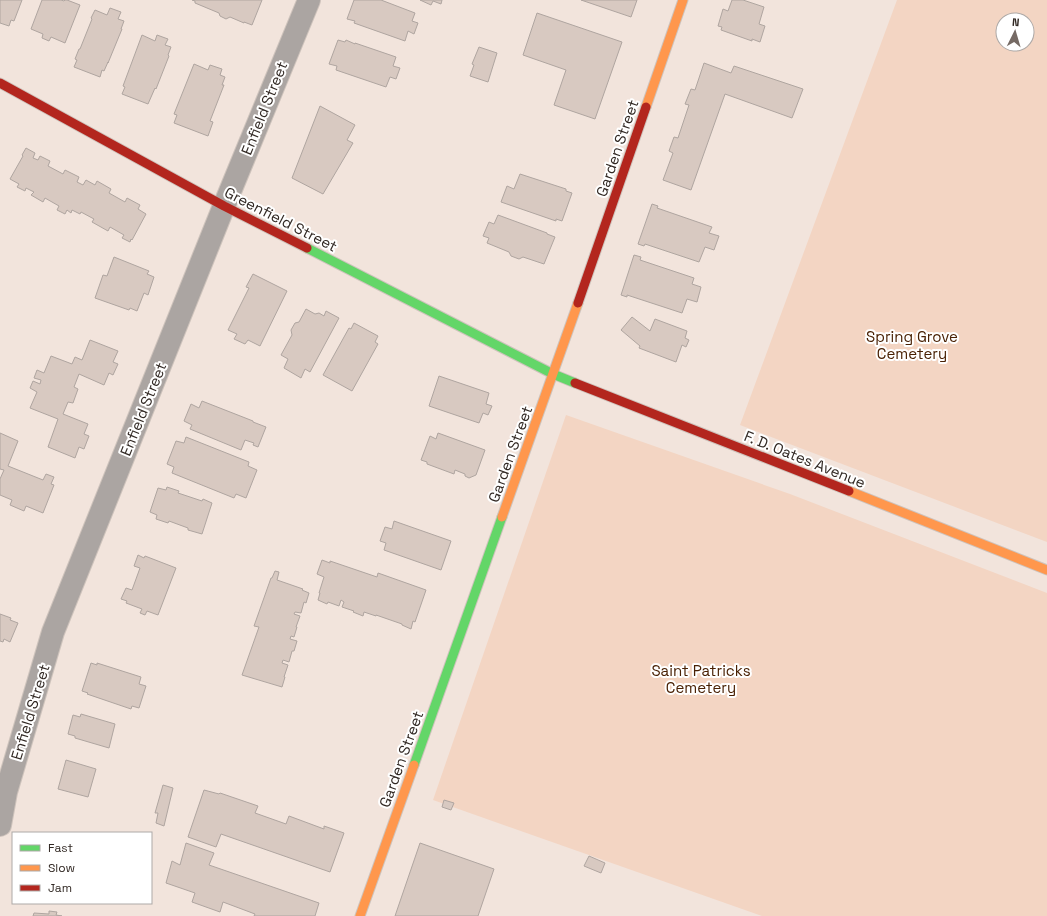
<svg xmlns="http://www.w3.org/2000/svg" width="1047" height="916" viewBox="0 0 1047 916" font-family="'Space Grotesk',sans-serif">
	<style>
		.green { fill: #f3d5c3; fill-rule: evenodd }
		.building { fill: #d8c9c1; stroke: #afa5a0 }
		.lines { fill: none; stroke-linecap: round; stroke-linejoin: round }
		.street-casing { stroke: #cec3bc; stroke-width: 24 }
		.fast-casing { stroke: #cec3bc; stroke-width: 11 }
		.slow-casing { stroke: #cec3bc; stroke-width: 11 }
		.jam-casing { stroke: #cec3bc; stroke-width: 11 }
		.street { stroke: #aba5a2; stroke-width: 22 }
		.fast { stroke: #63d668; stroke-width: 9 }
		.slow { stroke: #ff974d; stroke-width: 9 }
		.jam { stroke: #b3261e; stroke-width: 9 }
		.labels { text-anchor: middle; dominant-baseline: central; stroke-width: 4; stroke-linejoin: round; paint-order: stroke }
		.street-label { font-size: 15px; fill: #312823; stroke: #fff }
		.park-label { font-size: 15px; fill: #492104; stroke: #fff }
	</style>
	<rect width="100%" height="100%" fill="#f2e4dc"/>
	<path class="green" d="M 897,0 L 1047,0 L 1047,542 L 740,425 ZM 1003,20 L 1027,20 L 1027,44 L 1003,44 Z
		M 566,415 L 790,494 L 1047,593 L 1047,916 L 762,916 L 433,800 Z"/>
	<path class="building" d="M 0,0 L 22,0 L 14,21 L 11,20 L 9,26 L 0,23 Z
		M 42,0 L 61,0 L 64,1 L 65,0 L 67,0 L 80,5 L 65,43 L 51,37 L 49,41 L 42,38 L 43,34 L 31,29 Z
		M 192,0 L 262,0 L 252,25 L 244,22 L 244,23 L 230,17 L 226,19 L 220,16 L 219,13 L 195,3 L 195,1 Z
		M 354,0 L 381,0 L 415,13 L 412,21 L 418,23 L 414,34 L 408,31 L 405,41 L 354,23 L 355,21 L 347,19 Z
		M 420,0 L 442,0 L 441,4 L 433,1 L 431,5 Z
		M 581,0 L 637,0 L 631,17 Z
		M 732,0 L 743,0 L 764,7 L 759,24 L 765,26 L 760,42 L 752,39 L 752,41 L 721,30 L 722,27 L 718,26 L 723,9 L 728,11 Z
		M 110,8 L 121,12 L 118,19 L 124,21 L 121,29 L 122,29 L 108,63 L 108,62 L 104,71 L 102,70 L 100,77 L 74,67 L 77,60 L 75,59 L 79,49 L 80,49 L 92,19 L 91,18 L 95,10 L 107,15 Z
		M 537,13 L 622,42 L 595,119 L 554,105 L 566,70 L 523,55 Z
		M 142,35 L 155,41 L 157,35 L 168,39 L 165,45 L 171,47 L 168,55 L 169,56 L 156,89 L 155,88 L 148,104 L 122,94 L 125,87 L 123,86 Z
		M 338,40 L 345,42 L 346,40 L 355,44 L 355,43 L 396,57 L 393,66 L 400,68 L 396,79 L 390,77 L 386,87 L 336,70 L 337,66 L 329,64 Z
		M 479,47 L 497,53 L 488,82 L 470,76 L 474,65 L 472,64 Z
		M 704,63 L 731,73 L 734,66 L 803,89 L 792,118 L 725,94 L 691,190 L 663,180 L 673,153 L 669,151 L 674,137 L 678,138 L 689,105 L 685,104 L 691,89 L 695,90 Z
		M 194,64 L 208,70 L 210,65 L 222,69 L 220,75 L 225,77 L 222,85 L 224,85 L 210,121 L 213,122 L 208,136 L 174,123 L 177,115 L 174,114 Z
		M 320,106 L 355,125 L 347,140 L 353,143 L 323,194 L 292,178 Z
		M 26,148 L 35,153 L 33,158 L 38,160 L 40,156 L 50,161 L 48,166 L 63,174 L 65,170 L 79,177 L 77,182 L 83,185 L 86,180 L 95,185 L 97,181 L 111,189 L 109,193 L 125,202 L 127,198 L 140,205 L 138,209 L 146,214 L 132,240 L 131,239 L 130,242 L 122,238 L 124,235 L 110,227 L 108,231 L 92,222 L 94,219 L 81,212 L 80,214 L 72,210 L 71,213 L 67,210 L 65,214 L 57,210 L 59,206 L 45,198 L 43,202 L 31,195 L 34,192 L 26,188 L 25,191 L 17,187 L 19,184 L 10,179 L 23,156 L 22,155 Z
		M 520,174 L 566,189 L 566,191 L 572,193 L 562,221 L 556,219 L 556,221 L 501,202 L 507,186 L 514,189 Z
		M 652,204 L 658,206 L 657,208 L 712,227 L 709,233 L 719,236 L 714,250 L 705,247 L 699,262 L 645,244 L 644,246 L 638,244 Z
		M 498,215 L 547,233 L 547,234 L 555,237 L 544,264 L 523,257 L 519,259 L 511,256 L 509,252 L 487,243 L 489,238 L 483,236 L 489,222 L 494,224 Z
		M 634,255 L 641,257 L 640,260 L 694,278 L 692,284 L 701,287 L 697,302 L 687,299 L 682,313 L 627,295 L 627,297 L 621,295 Z
		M 114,257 L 149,271 L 147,274 L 154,277 L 148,295 L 144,293 L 137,311 L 130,308 L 129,310 L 95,298 L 103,275 L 107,276 Z
		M 253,274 L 287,291 L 260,346 L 248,340 L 245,344 L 234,339 L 237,334 L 228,330 L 249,288 L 246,287 Z
		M 306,309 L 315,314 L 319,313 L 324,316 L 326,311 L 339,318 L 310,372 L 305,369 L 301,378 L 284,368 L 288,359 L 281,355 L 292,335 L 291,330 L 295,323 L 299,322 Z
		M 632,317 L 650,331 L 655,319 L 687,331 L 685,338 L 689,340 L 686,347 L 682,345 L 676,362 L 639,348 L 640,346 L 621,330 Z
		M 354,323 L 378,336 L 375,342 L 378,344 L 352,391 L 323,375 L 349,328 L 351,329 Z
		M 90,340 L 118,351 L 113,362 L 118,364 L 113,375 L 109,373 L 104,385 L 79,374 L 74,387 L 78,389 L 73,403 L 68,402 L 63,414 L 88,424 L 84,434 L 89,436 L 84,449 L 79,447 L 75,458 L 48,447 L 58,419 L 30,408 L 37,392 L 30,388 L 33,381 L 40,384 L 41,380 L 34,378 L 37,370 L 44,373 L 51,356 L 72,364 L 75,357 L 82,360 Z
		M 439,376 L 489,393 L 486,404 L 492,406 L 488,415 L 483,413 L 479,423 L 429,406 Z
		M 202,401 L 253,421 L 253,422 L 266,427 L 258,447 L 253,445 L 254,443 L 245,440 L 241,450 L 190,429 L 192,425 L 184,421 L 191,404 L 199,408 Z
		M 0,433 L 18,441 L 8,466 L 43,480 L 46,474 L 54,477 L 51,484 L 54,485 L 43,513 L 26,506 L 24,511 L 10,505 L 12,500 L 0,495 L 0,479 L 4,470 L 0,469 Z
		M 438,433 L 485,450 L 476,475 L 469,478 L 465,476 L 465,474 L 455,470 L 454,474 L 427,464 L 427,462 L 421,460 L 430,436 L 436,439 Z
		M 186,437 L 249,462 L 248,466 L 257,470 L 246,498 L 236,494 L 234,498 L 172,473 L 174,467 L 167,464 L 176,441 L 184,443 Z
		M 167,487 L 179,491 L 178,493 L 202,501 L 203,499 L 212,503 L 202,534 L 188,530 L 188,528 L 169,521 L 168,523 L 156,519 L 157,515 L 150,512 L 158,488 L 166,490 Z
		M 394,521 L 451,541 L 441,570 L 384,550 L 386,543 L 380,541 L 385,527 L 392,529 Z
		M 138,555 L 144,558 L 145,556 L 176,568 L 158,615 L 147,611 L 145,615 L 140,613 L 142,609 L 126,603 L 127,601 L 121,599 L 126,588 L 132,590 L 140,568 L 134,566 Z
		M 322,560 L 330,563 L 330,561 L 377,577 L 378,573 L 426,590 L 415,622 L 413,621 L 411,629 L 402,625 L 402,624 L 376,615 L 376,616 L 364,612 L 363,616 L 353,612 L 354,611 L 342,607 L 344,602 L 341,600 L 339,606 L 328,602 L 327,604 L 318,600 L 320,593 L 319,593 L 324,577 L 317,574 Z
		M 275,571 L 279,572 L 277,580 L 303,589 L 302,590 L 309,593 L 306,603 L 304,602 L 301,613 L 295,612 L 294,614 L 300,616 L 296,627 L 297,627 L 294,637 L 291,636 L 290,639 L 297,641 L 294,651 L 292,651 L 289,662 L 283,660 L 282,663 L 288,665 L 284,677 L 285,677 L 282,687 L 242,675 L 259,627 L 254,626 L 271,578 L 272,578 Z
		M 0,614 L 11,618 L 10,620 L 18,623 L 10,642 L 4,639 L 3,642 L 0,641 Z
		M 91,663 L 97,665 L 97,663 L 141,677 L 139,684 L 146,686 L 139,708 L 132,706 L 131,709 L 87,694 L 88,693 L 82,691 Z
		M 81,714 L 115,724 L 109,748 L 75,738 L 75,736 L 68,734 L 73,715 L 80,717 Z
		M 66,760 L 96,769 L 88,797 L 58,789 Z
		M 163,785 L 173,788 L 164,826 L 156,823 L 158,813 L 155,813 Z
		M 204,790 L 219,794 L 220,793 L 258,806 L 255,813 L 286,824 L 289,816 L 324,829 L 324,826 L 344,833 L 330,872 L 221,834 L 216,847 L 188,837 Z
		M 444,800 L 454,803 L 451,810 L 442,807 Z
		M 186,843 L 214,853 L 209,865 L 319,903 L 315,916 L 254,916 L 255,914 L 223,902 L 220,912 L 192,902 L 195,893 L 166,883 L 172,861 L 180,865 Z
		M 420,843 L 494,869 L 478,916 L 395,916 Z
		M 589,856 L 605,863 L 601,873 L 584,866 Z
		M 49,911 L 57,912 L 56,915 L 62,916 L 33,916 L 34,913 L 49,914 Z"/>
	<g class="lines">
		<defs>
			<path id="street" d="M 0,825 L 6,792 L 53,632 L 224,206 L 309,0"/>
			<path id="fast" d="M 307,248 L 553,374 L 575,383
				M 414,765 L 502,517"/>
			<path id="slow" d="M 646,107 L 683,0
				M 849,491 L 1047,570
				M 502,517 L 578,303
				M 360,916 L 414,765"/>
			<path id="jam" d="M 0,83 L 224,206 L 307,248
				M 578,303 L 646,107
				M 575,383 L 849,491"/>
		</defs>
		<use href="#street" class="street-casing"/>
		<use href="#fast" class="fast-casing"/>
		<use href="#slow" class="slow-casing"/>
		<use href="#jam" class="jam-casing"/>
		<use href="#street" class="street"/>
		<use href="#fast" class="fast"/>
		<use href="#slow" class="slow"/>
		<use href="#jam" class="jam"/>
	</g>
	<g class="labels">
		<g class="street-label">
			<text transform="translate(264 108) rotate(-68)">Enfield Street</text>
			<text transform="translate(617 148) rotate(-71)">Garden Street</text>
			<text transform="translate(281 219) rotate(27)">Greenfield Street</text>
			<text transform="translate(143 409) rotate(-68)">Enfield Street</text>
			<text transform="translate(510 454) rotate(-70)">Garden Street</text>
			<text transform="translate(805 459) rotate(22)">F. D. Oates Avenue</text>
			<text transform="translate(30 712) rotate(-73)">Enfield Street</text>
			<text transform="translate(401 759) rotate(-70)">Garden Street</text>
		</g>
		<g class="park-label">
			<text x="912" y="336">Spring Grove<tspan x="912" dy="17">Cemetery</tspan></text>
			<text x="701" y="670">Saint Patricks<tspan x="701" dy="17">Cemetery</tspan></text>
		</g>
	</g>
	<rect x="12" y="832" width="140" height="72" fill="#ffffff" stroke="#ada9a7"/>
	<rect x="20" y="845" width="20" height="6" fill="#63d668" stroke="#ada9a7"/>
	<text x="48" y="852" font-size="12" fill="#312823">Fast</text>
	<rect x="20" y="865" width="20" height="6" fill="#ff974d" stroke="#ada9a7"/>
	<text x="48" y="872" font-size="12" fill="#312823">Slow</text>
	<rect x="20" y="885" width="20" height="6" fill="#b3261e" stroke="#ada9a7"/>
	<text x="48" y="892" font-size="12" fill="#312823">Jam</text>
	<g transform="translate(1015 32) rotate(5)"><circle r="19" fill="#ffffff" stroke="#ada9a7"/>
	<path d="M0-3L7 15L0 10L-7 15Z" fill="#756a64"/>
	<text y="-6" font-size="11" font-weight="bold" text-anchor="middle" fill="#312823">N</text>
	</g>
</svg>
